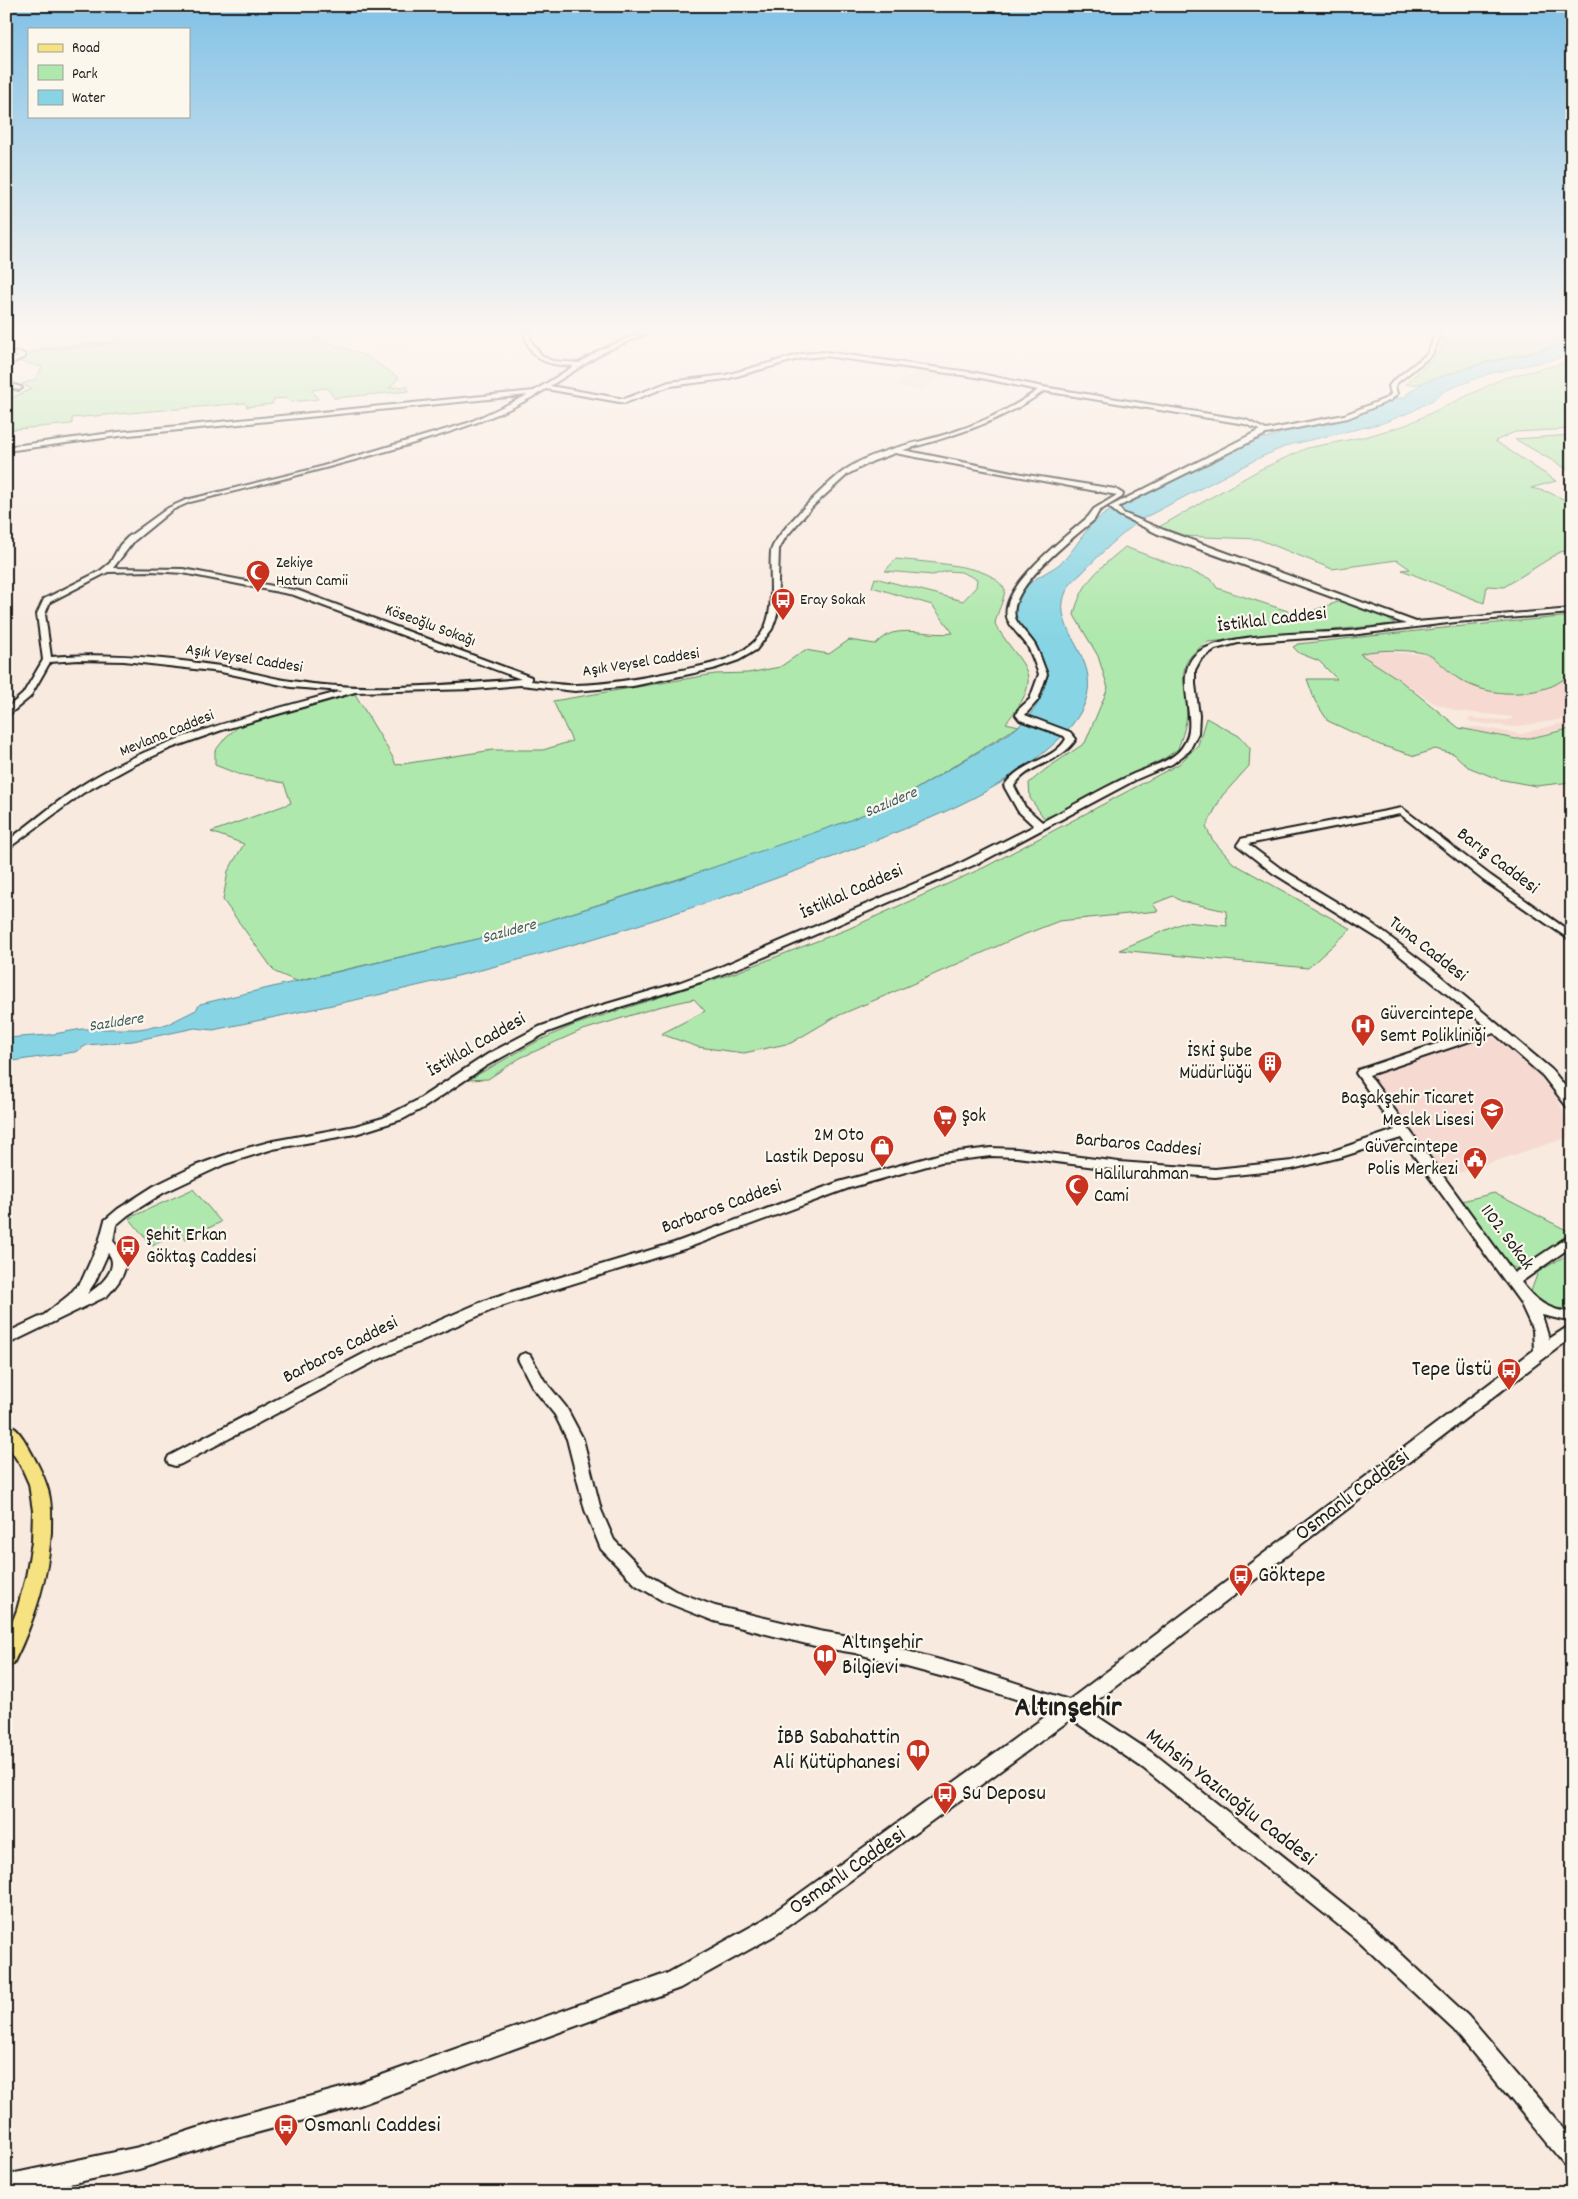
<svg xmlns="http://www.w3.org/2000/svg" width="1578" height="2199" viewBox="0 0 1578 2199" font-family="Dekko,sans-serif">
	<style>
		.built { fill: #f6dad1 }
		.green { fill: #afe8ac; stroke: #668264 }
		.water { fill: #87d5e4; stroke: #5c8b94 }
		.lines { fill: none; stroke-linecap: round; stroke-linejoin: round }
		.stream { stroke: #5c8b94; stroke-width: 1 }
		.secondary-casing { stroke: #1c1c1c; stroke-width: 4 }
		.primary-casing { stroke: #1c1c1c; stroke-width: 4 }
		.secondary { fill: #fbf7ec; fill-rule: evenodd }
		.primary { fill: #f6e281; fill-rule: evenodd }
		.labels { text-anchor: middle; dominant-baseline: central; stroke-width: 4.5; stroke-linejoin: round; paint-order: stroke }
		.far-poi-label { font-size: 16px; fill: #1c1c1c; stroke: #fbf7ec; text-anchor: start }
		.far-street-label { font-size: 16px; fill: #1c1c1c; stroke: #fbf7ec }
		.far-water-label { font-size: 16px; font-style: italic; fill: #415d62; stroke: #fbf7ec }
		.street-label { font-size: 19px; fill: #1c1c1c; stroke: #fbf7ec }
		.poi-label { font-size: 19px; fill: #1c1c1c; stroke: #fbf7ec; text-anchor: start }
		.near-poi-label { font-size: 22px; fill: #1c1c1c; stroke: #fbf7ec; text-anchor: start }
		.near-street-label { font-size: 22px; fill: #1c1c1c; stroke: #fbf7ec }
		.near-district-label { font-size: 29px; font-weight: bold; fill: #1c1c1c; stroke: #fbf7ec }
	</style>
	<rect width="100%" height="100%" fill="#f9eae0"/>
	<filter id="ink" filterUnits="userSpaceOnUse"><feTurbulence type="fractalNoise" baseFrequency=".02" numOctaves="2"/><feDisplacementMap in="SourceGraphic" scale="10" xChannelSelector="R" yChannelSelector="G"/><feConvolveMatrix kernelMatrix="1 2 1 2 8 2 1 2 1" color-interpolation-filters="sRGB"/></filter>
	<g filter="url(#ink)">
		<path class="built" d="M 368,328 L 428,328 L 438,336 L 431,342 L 412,344 L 414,348 L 378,352 L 361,330 Z
			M 922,368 L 947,372 L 923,391 L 895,386 Z
			M 1370,650 L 1429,655 L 1434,660 L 1554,685 L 1572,674 L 1572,718 L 1513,727 L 1471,722 L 1468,718 L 1505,720 L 1512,719 L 1512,717 L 1457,711 L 1432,702 L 1360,654 Z
			M 1572,723 L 1572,729 L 1557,730 L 1525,739 L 1459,728 L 1478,727 L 1521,734 L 1558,724 Z
			M 1494,1037 L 1547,1081 L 1572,1126 L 1572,1136 L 1444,1178 L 1406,1121 L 1366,1074 Z"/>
		<path class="green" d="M 117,328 L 354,328 L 314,338 L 366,356 L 399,378 L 389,388 L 407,386 L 409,391 L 334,398 L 327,388 L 312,390 L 318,399 L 291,402 L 288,398 L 274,399 L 272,404 L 247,407 L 245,403 L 72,418 L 72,424 L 6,430 L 6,400 L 32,389 L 22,384 L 36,379 L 42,367 L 17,361 L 43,348 L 118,341 L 121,338 Z
			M 1440,328 L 1554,328 L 1572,331 L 1572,337 C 1541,354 1512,355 1479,364 C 1456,371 1429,387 1405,384 L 1439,354 L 1445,338 Z
			M 1572,361 L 1572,429 L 1515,432 L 1495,441 L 1556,481 L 1531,488 L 1548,492 L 1572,503 L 1572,550 L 1560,552 L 1504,587 L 1487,586 L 1484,603 L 1402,570 L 1410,569 L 1397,560 L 1332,569 L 1258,539 L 1178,536 L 1159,527 L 1259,470 L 1307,448 L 1368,436 L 1406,425 L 1504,378 Z
			M 1572,435 L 1572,472 L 1515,439 Z
			M 1125,547 L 1211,579 L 1217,588 L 1300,615 L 1341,601 L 1382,615 L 1395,624 L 1208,642 C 1174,664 1185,675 1187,710 C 1187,723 1182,737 1178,749 L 1165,758 L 1058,813 L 1044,818 L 1030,798 L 1029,783 L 1046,769 L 1085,743 L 1108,688 L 1098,656 L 1074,615 C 1081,582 1100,568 1125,547 Z
			M 896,559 C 921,562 974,564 994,578 C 998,581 1002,586 1005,589 C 1004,602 997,611 995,624 C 1022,669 1048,672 1006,723 L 1019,726 L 898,800 L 848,821 L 750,856 L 525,928 L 296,981 L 275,972 L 223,900 L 228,871 L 244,844 L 211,832 L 291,803 L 284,783 L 238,774 L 215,765 L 215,751 L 226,737 L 239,726 L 355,694 L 392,756 L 396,765 L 493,750 L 543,750 L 572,741 L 553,701 L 715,674 L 748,673 L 780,667 L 805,650 L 829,654 L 849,640 L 875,644 C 880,641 886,635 892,633 C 912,628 933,636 953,633 L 932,605 L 872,587 L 875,578 L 963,601 L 976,587 L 977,579 L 961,572 L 947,571 L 933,575 L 885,571 Z
			M 1572,616 L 1572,674 C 1565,678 1559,683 1552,686 C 1523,697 1486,696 1459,679 C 1449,673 1438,659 1429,655 C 1417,649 1372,649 1360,654 L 1397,678 L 1459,728 L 1516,739 C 1536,739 1553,731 1572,729 L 1572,782 L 1536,786 L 1498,779 L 1468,767 L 1454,754 L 1435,749 L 1415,756 L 1380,745 L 1328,721 L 1315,701 L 1307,679 L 1337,679 L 1319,661 L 1299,653 L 1293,647 L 1298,644 L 1453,627 Z
			M 1206,718 L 1239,736 L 1250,748 L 1249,766 L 1222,796 L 1206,827 L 1212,839 L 1233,863 L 1351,929 L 1308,968 L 1119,950 L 1185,922 L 1227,926 L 1226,911 L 1181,901 L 1173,896 L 1153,904 L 1158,911 L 1059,921 L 1018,937 L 908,986 L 835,1017 L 791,1043 L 744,1053 L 698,1047 L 661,1034 L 705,1011 L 694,999 L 658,1007 L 580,1031 L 520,1058 L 488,1079 L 468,1080 L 538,1041 L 574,1025 L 737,972 L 848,929 L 985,867 L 1179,764 L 1198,745 Z
			M 193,1189 L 221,1222 L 186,1239 L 180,1232 L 152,1246 L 129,1218 Z
			M 1494,1193 L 1572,1233 L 1572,1240 L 1519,1270 L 1502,1262 L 1458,1202 Z
			M 1572,1252 L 1572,1309 L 1550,1308 L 1530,1294 L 1538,1272 Z"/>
		<path class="water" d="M 1572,337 L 1572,355 L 1488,374 L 1444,391 L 1436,398 L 1413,411 L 1383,423 L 1289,445 L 1261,457 L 1142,519 C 1120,535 1100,554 1081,574 C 1077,577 1072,582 1069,586 C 1038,637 1135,666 1058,740 C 1001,794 922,822 851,850 C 713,904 570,949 425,984 C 355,1001 284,1015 213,1030 L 195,1028 L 133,1041 L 87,1045 L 75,1052 L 6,1062 L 6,1038 L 48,1035 L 82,1029 L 138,1029 L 160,1026 L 170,1023 L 196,1010 L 200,1004 L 525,928 L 671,882 L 848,821 L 898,800 L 1010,733 C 1038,713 1059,679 1034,646 C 1024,633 1009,624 1015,604 C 1022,581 1046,575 1062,562 C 1076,549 1084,529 1099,518 C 1117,505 1140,497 1160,487 C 1192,471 1225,452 1259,439 L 1275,436 L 1286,430 L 1349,418 L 1395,399 L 1406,397 L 1407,394 L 1424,382 L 1480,364 L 1546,350 Z"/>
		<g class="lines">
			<path class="stream" d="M 26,352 L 117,343 L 127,339 L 123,332 L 124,330"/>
			<defs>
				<path id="secondary" d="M 523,328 L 527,328 L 532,343 L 542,356 L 552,361 L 579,363 L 600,350 L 653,328 L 659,328 L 604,352 L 550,386 L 624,399 L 669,382 L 726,375 L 802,354 L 825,352 L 976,373 L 1043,387 L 1246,420 L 1266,430 L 1344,415 L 1387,398 L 1391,394 L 1389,386 L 1393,381 L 1428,353 L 1434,337 L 1429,328 L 1434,328 L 1440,337 L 1432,355 L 1397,383 L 1395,386 L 1397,394 L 1391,400 L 1348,418 L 1266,434 L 1118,507 L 1123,513 L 1164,530 L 1416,622 L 1572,609 L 1572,613 L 1456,622 L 1351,635 L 1238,643 L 1215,649 L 1201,659 L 1195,670 L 1195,684 L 1199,716 L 1198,733 L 1189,751 L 1172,764 L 1137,779 L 983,861 L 748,964 L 704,981 L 594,1015 L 548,1032 L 486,1066 L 425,1107 L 403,1119 L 355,1134 L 273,1149 L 225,1164 L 163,1193 L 128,1215 L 116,1225 L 113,1241 C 133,1264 126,1274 107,1296 L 6,1345 L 6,1333 L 44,1315 L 69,1295 L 82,1280 L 99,1242 L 105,1220 L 118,1209 L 154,1186 L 195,1166 L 236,1151 L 273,1141 L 355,1126 L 383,1118 L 416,1101 L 488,1054 L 539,1027 L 586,1010 L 678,983 L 718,968 L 953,867 L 1034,826 L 1018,811 L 1004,786 C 1020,761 1054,761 1066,739 L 1064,736 L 1020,720 L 1016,715 L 1018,710 L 1030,699 L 1039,674 C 1035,665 1032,654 1027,645 C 1021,637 1012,629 1008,620 C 995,590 1068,535 1088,517 L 1094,509 L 1117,495 L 895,453 L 873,461 L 848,474 L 813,506 L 785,538 L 779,549 L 777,615 L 772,629 L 756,650 L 739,660 L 713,669 L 633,686 L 575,691 L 521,685 L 474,689 L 355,692 L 222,730 L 171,748 L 134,765 L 83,793 L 6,850 L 6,842 C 29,825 52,805 76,789 C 155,737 251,716 342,691 L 291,687 L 221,672 L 124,661 L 78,660 L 50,662 L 30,697 L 6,717 L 6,709 L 23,694 L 43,660 L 37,614 L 44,599 L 100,571 L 110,563 L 120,545 L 128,537 L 168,508 L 186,500 L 313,469 L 468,423 L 528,395 L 119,436 L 6,451 L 6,447 L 119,432 L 534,391 L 574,366 C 543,365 529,359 523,328 ZM 825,356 L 976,377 L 1038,390 C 1010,410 979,424 947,434 C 911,445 871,450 841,473 C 826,485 773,535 771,552 C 769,576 775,604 765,627 C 759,640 745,651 732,657 C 715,664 696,667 677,671 C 644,678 611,684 576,685 C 562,686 546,682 531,681 L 531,677 L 299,591 L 183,569 L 113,568 L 134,541 L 172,510 L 190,502 C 261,485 331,467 401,447 C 451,432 501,417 546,389 L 625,403 L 670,386 L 726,379 L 802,358 ZM 1044,391 L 1245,424 L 1260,430 L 1109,507 L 1119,515 L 1158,534 L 1406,624 C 1387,626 1368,629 1349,631 C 1315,634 1216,632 1194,656 C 1177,675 1192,708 1189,730 C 1188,738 1183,748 1177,753 C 1163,765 1145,768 1129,776 C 1099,790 1071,807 1042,822 L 1025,807 L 1014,786 C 1028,763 1062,763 1076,739 L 1070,732 L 1025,715 L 1038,700 L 1047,674 C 1043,665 1040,654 1035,645 C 1030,637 1021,629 1016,620 C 1003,591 1074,537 1094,520 L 1099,511 L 1122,497 L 1123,494 L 1115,489 L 1027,475 L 903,450 C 953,436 1001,422 1044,391 ZM 151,571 L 183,573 L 294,595 L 521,679 C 445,685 367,693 291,681 C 267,678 244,670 220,666 C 165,658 107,652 51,657 L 45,614 L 50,602 L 108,572 ZM 108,1253 C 121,1268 99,1287 87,1294 L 95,1282 Z
					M 20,352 L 25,355 L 25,357 L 6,366 L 6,362 L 19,356 L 6,358 L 6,354 Z
					M 6,383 L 21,387 L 22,388 L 19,390 L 6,387 Z
					M 1402,808 L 1491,876 L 1572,933 L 1572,941 L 1483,880 L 1400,814 L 1248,844 L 1280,868 L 1371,923 L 1432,969 L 1552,1070 L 1572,1095 L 1572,1109 L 1568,1108 L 1543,1076 L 1494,1033 L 1369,1075 L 1514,1273 L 1572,1234 L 1572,1246 L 1521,1282 C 1534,1300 1549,1311 1572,1312 L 1572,1322 L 1542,1315 L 1549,1339 L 1572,1324 L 1572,1337 L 1086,1709 L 1157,1756 L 1370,1925 L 1468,2016 L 1572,2138 L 1572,2167 L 1564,2164 L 1454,2030 L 1356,1939 L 1143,1768 L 1071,1719 L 777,1934 L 680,1988 L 360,2105 L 226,2141 L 139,2169 L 27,2193 L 6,2193 L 6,2175 L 139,2147 L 226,2119 L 360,2083 L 668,1973 L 763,1920 L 1053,1711 L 966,1683 L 855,1653 L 819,1647 L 714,1621 L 663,1601 L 636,1585 L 601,1549 L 585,1510 L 567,1439 L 555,1415 L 533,1388 L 518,1359 L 520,1355 L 525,1353 L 530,1355 L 544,1380 L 566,1407 L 583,1439 L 601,1510 L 614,1540 L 648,1575 L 675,1591 L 715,1606 L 819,1631 L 855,1637 L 966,1667 L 1069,1700 L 1534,1350 L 1533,1330 L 1520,1302 L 1401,1138 L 1341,1157 L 1292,1169 L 1215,1177 L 1119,1170 L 1017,1157 L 991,1156 L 941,1162 L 849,1188 L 684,1249 L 501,1306 L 375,1361 L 181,1464 L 175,1466 L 169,1464 L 167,1460 L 169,1456 L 365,1353 L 491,1298 L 674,1243 L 839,1182 L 941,1154 L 991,1148 L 1017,1149 L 1119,1162 L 1215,1169 L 1292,1161 L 1333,1151 L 1395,1130 L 1356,1073 L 1358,1070 L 1487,1027 L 1381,940 L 1273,873 L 1237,845 L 1241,839 L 1245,838 Z"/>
				<path id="primary" d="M 6,1423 C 18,1427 25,1441 31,1452 C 38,1465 46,1479 49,1494 C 52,1506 51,1519 51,1532 C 48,1579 34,1622 13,1664 L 6,1667 L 6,1638 L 17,1610 L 26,1577 L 32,1542 L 33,1511 L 29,1484 L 21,1466 L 6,1443 Z"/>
			</defs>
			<use href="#secondary" class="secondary-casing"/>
			<use href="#primary" class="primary-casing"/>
			<use href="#secondary" class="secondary"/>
			<use href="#primary" class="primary"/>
		</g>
	</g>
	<linearGradient id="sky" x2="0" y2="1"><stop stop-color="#81c1e6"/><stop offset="0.52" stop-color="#fcf6f1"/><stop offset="1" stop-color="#fcf6f1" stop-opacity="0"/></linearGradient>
	<rect width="1578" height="636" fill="url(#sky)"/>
	<defs>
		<symbol id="mosque-pin" viewBox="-11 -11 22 30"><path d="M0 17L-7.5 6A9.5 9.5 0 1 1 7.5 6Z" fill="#c8321e" stroke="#fbf7ec"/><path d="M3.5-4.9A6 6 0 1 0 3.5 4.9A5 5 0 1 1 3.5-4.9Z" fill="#fff"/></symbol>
		<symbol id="bus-pin" viewBox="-11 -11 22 30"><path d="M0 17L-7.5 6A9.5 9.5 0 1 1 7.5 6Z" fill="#c8321e" stroke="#fbf7ec"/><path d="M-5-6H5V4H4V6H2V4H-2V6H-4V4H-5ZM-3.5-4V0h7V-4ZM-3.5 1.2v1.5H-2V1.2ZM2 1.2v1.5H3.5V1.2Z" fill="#fff"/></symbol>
		<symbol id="hospital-pin" viewBox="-11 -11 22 30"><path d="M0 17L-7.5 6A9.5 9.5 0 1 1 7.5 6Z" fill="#c8321e" stroke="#fbf7ec"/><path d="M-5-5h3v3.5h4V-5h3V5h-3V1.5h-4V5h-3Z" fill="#fff"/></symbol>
		<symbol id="building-pin" viewBox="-11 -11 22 30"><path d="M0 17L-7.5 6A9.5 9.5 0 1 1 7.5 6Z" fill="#c8321e" stroke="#fbf7ec"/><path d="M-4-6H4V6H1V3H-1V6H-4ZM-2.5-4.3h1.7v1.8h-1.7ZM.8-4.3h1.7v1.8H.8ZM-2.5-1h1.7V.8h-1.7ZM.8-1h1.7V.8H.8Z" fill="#fff"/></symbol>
		<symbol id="school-pin" viewBox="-11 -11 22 30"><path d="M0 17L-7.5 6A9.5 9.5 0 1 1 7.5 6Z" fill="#c8321e" stroke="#fbf7ec"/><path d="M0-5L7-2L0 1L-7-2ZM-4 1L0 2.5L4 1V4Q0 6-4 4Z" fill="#fff"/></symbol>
		<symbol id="supermarket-pin" viewBox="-11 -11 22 30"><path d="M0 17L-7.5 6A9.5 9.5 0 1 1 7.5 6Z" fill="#c8321e" stroke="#fbf7ec"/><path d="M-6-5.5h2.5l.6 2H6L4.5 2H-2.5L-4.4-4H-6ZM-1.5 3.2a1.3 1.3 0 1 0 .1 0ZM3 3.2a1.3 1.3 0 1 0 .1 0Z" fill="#fff"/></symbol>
		<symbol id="shop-pin" viewBox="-11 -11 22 30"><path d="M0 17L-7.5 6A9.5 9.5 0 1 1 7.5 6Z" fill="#c8321e" stroke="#fbf7ec"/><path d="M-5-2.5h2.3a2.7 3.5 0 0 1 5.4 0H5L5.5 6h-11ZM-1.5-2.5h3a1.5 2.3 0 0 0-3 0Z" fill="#fff"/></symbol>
		<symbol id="civic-pin" viewBox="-11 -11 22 30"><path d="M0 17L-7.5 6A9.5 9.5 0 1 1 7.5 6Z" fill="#c8321e" stroke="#fbf7ec"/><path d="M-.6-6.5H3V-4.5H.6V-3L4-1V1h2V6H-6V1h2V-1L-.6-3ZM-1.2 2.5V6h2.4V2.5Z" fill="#fff"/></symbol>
		<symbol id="library-pin" viewBox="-11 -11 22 30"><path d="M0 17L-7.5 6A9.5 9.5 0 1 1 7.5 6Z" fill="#c8321e" stroke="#fbf7ec"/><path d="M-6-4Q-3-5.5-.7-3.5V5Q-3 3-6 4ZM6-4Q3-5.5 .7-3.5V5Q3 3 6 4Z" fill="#fff"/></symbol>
	</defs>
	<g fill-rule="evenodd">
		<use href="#mosque-pin" x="244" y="558" width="28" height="38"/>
		<use href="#bus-pin" x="769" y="586" width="28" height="38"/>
		<use href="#hospital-pin" x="1349" y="1012" width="28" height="38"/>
		<use href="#building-pin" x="1256" y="1049" width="28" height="38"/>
		<use href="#school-pin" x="1478" y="1096" width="28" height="38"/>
		<use href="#supermarket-pin" x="931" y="1103" width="28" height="38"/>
		<use href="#shop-pin" x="868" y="1133" width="28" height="38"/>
		<use href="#civic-pin" x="1461" y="1145" width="28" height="38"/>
		<use href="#mosque-pin" x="1063" y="1172" width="28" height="38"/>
		<use href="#bus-pin" x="114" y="1233" width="28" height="38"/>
		<use href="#bus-pin" x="1495" y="1356" width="28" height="38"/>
		<use href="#bus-pin" x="1227" y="1562" width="28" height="38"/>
		<use href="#library-pin" x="811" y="1642" width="28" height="38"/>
		<use href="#library-pin" x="904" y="1737" width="28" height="38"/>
		<use href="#bus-pin" x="931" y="1780" width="28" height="38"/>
		<use href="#bus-pin" x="272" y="2112" width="28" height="38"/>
	</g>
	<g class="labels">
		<g class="far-poi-label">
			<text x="276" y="563">Zekiye<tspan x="276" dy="18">Hatun Camii</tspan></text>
			<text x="800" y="600">Eray Sokak</text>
		</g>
		<g class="far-street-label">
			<text transform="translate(430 626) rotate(20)">Köseoğlu Sokağı</text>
			<text transform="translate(244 659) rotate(9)">Aşık Veysel Caddesi</text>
			<text transform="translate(641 663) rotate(-9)">Aşık Veysel Caddesi</text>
			<text transform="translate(167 734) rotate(-22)">Mevlana Caddesi</text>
		</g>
		<g class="far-water-label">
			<text transform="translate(891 803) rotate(-23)">Sazlıdere</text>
			<text transform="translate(509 932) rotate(-15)">Sazlıdere</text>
			<text transform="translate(116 1023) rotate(-9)">Sazlıdere</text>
		</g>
		<g class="street-label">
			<text transform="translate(1272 621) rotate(-7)">İstiklal Caddesi</text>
			<text transform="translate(1497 862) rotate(37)">Barış Caddesi</text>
			<text transform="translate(852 893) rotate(-24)">İstiklal Caddesi</text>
			<text transform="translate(1427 950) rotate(38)">Tuna Caddesi</text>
			<text transform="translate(477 1046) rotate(-30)">İstiklal Caddesi</text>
			<text transform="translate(1138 1146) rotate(5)">Barbaros Caddesi</text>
			<text transform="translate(722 1208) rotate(-20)">Barbaros Caddesi</text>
			<text transform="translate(1506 1238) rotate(53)">1102. Sokak</text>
			<text transform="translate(341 1351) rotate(-27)">Barbaros Caddesi</text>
		</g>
		<g class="poi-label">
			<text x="1380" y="1015">Güvercintepe<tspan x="1380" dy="22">Semt Polikliniği</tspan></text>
			<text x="1252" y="1052" text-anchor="end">İSKİ Şube<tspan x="1252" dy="22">Müdürlüğü</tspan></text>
			<text x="1474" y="1099" text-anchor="end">Başakşehir Ticaret<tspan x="1474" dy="22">Meslek Lisesi</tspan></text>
			<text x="962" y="1117">Şok</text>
			<text x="864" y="1136" text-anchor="end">2M Oto<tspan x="864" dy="22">Lastik Deposu</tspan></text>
			<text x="1458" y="1148" text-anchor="end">Güvercintepe<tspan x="1458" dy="22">Polis Merkezi</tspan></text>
			<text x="1094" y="1175">Halilurahman<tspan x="1094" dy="22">Cami</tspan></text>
			<text x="146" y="1236">Şehit Erkan<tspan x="146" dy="22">Göktaş Caddesi</tspan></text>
		</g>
		<g class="near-poi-label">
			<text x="1492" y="1370" text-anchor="end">Tepe Üstü</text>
			<text x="1258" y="1576">Göktepe</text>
			<text x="842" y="1643">Altınşehir<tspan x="842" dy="25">Bilgievi</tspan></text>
			<text x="900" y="1738" text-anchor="end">İBB Sabahattin<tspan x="900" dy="25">Ali Kütüphanesi</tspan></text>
			<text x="962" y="1794">Su Deposu</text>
			<text x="304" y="2126">Osmanlı Caddesi</text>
		</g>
		<g class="near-street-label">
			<text transform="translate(1353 1496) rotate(-37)">Osmanlı Caddesi</text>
			<text transform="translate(1230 1798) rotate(38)">Muhsin Yazıcıoğlu Caddesi</text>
			<text transform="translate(848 1872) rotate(-35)">Osmanlı Caddesi</text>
		</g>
		<g class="near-district-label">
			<text x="1068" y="1709">Altınşehir</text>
		</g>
	</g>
	<rect width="1578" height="2199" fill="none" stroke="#fbf7ec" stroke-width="25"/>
	<rect x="12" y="12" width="1553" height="2174" fill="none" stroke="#1c1c1c" stroke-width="2" filter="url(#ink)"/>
	<rect x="28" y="28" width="162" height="90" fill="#fbf7ec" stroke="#a29f99"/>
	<rect x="38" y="44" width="25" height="8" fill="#f6e281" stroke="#a29f99"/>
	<text x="72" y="52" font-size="15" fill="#1c1c1c">Road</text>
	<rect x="38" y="65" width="25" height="15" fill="#afe8ac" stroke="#a29f99"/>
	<text x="72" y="78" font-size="15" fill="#1c1c1c">Park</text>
	<rect x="38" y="90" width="25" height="15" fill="#87d5e4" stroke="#a29f99"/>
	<text x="72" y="102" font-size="15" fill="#1c1c1c">Water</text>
</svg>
